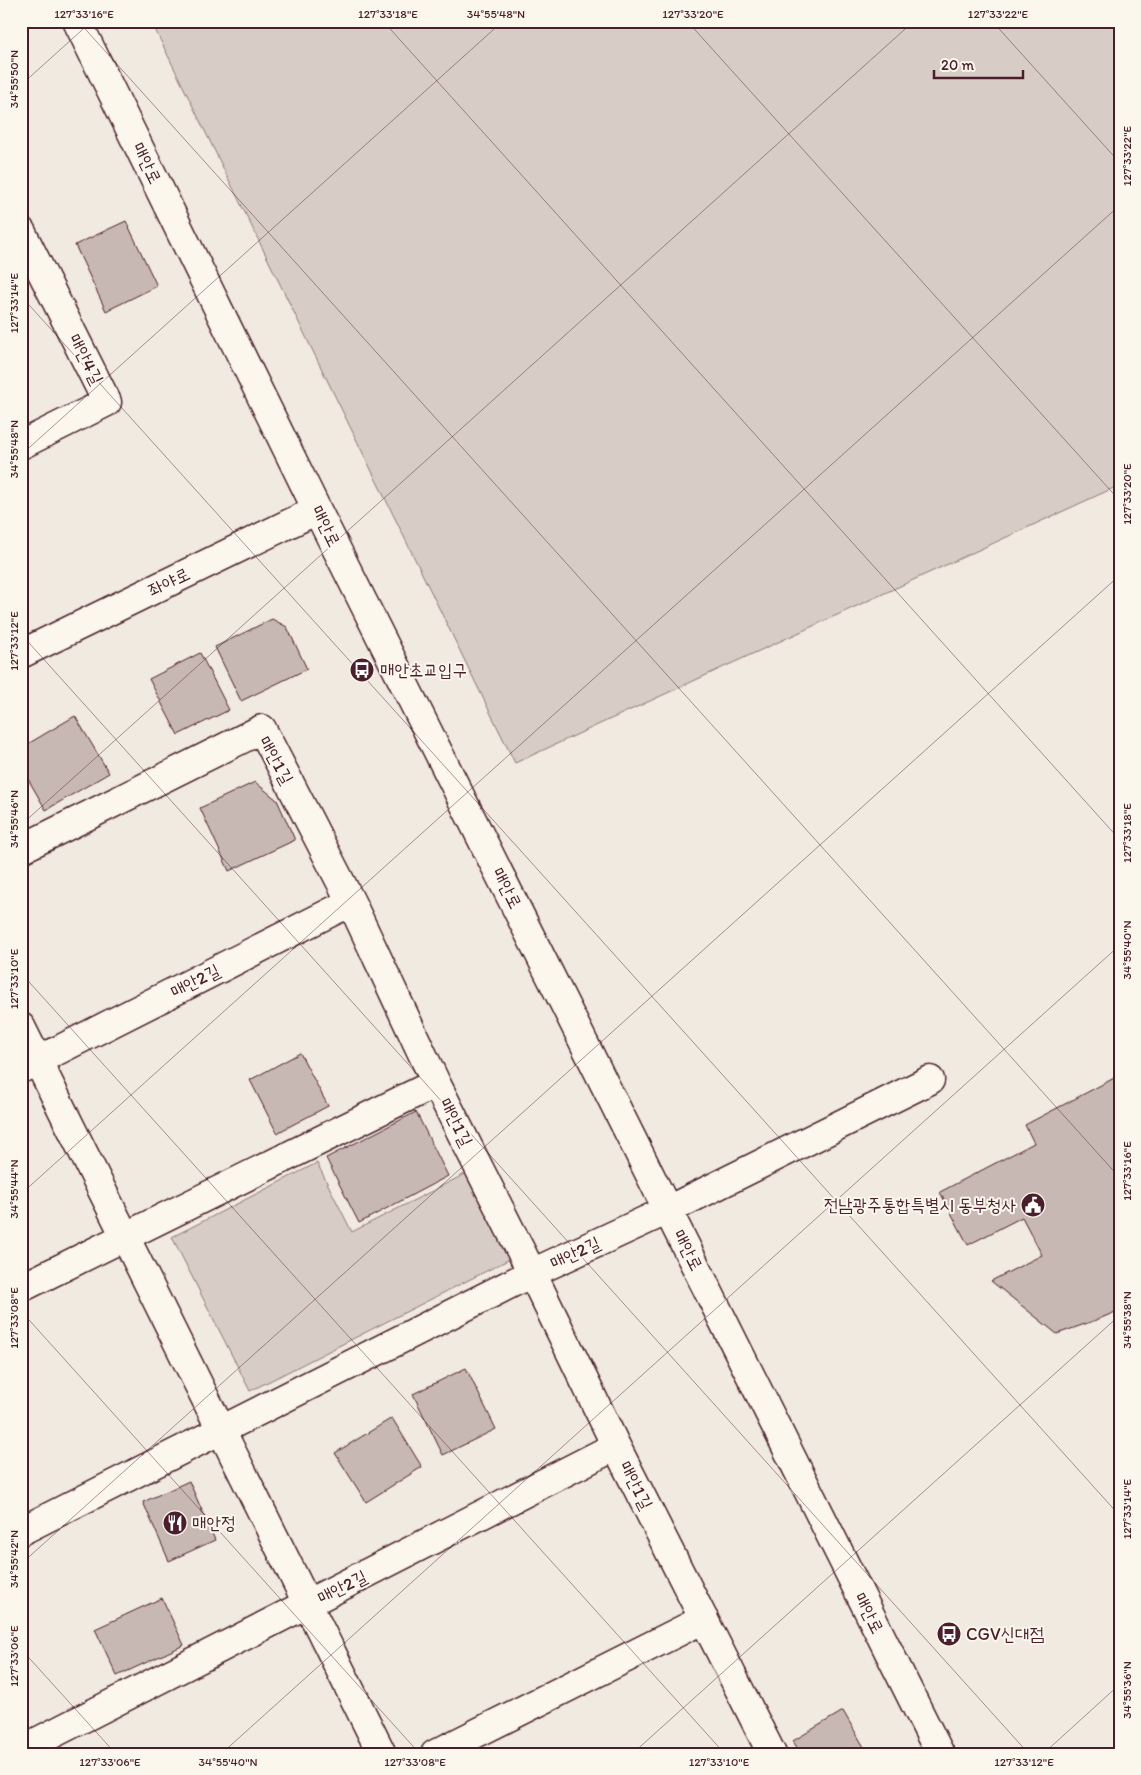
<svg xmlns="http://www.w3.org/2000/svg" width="1141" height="1775" viewBox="0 0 1141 1775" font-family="Itim,'Poor Story',sans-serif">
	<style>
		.green { fill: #d8ccc6; stroke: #917678 }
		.building { fill: #c8b8b3; stroke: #4a1f2b }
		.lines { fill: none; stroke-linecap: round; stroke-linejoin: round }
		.minor-casing { stroke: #4a1f2b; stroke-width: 31 }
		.minor { stroke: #fbf7ec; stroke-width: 28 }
		.ticks { fill: none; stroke: #4a1f2b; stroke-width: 1; stroke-opacity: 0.45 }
		.labels { text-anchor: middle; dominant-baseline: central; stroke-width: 4; stroke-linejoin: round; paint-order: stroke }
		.street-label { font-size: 18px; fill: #4a1f2b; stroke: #fbf7ec }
		.poi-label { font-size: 18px; fill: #4a1f2b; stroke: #fbf7ec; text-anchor: start }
		.neatline { fill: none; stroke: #4a1f2b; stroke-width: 2 }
		.ticks-label { font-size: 12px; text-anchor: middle; fill: #4a1f2b }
	</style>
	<rect width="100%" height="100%" fill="#f0eae0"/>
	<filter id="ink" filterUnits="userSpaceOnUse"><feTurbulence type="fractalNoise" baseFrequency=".02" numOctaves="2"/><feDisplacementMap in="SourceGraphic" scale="10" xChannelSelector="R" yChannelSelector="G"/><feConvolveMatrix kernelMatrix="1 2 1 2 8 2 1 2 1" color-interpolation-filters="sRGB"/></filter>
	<g filter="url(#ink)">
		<path class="green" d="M 151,21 L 1120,21 L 1120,485 L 515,763 Z
			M 317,1163 L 352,1232 L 467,1173 L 510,1259 L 250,1391 L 172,1237 Z"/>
		<path class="building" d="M 126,221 L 157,286 L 106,311 L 75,245 Z
			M 272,619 L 287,627 L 307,669 L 241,701 L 215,647 Z
			M 200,653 L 229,710 L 178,735 L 149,679 Z
			M 75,716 L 109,773 L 46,810 L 21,767 L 21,748 Z
			M 255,782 L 277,800 L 295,840 L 229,871 L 200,808 Z
			M 300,1053 L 328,1106 L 277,1133 L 250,1080 Z
			M 1120,1075 L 1120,1310 L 1099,1319 L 1057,1334 L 991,1281 L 1042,1255 L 1022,1217 L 968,1245 L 940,1192 L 1034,1143 L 1025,1125 Z
			M 416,1112 L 448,1176 L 359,1223 L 326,1158 Z
			M 466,1368 L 496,1429 L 443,1455 L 413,1394 Z
			M 392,1418 L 422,1467 L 366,1502 L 335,1453 Z
			M 189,1481 L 215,1540 L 169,1561 L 143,1502 Z
			M 162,1598 L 184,1645 L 117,1676 L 95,1629 Z
			M 843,1711 L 868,1754 L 801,1754 L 793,1741 Z"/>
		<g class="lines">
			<defs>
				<path id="minor" d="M 77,21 L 317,510 L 940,1754
					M 21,231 L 107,402 L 21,445
					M 21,654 L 317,510
					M 21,849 L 262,729 L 351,902 L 436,1083 L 532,1273 L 616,1446 L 772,1754
					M 21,1027 L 382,1754
					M 23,1068 L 351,902
					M 21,1288 L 436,1083
					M 21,1531 L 532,1273 L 668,1210 L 930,1080
					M 21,1750 L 616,1446
					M 435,1754 L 704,1619"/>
			</defs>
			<use href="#minor" class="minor-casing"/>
			<use href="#minor" class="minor"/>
		</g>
	</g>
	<path class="ticks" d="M 78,21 L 1120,1178M 383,21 L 1120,840M 687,21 L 1120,501M 992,21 L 1120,163M 21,85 L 92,21M 21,296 L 1120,1516M 21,455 L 503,21M 21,634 L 1029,1754M 21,825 L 914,21M 21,973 L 725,1754M 21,1194 L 1120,205M 21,1311 L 420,1754M 21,1564 L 1120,575M 21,1649 L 116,1754M 221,1754 L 1120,945M 632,1754 L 1120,1315M 1043,1754 L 1120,1684"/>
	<defs>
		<symbol id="bus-disc" viewBox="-11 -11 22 22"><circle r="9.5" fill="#4a1f2b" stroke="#fbf7ec"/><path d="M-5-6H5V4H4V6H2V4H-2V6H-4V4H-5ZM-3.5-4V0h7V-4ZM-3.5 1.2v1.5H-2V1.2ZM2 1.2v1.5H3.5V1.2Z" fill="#fff"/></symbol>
		<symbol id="civic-disc" viewBox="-11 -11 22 22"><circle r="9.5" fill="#4a1f2b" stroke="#fbf7ec"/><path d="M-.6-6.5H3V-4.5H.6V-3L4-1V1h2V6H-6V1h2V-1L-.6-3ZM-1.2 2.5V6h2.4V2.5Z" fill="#fff"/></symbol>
		<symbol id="restaurant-disc" viewBox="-11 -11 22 22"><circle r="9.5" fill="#4a1f2b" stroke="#fbf7ec"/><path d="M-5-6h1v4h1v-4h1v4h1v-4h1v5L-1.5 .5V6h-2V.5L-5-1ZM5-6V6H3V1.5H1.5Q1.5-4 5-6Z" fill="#fff"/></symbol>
	</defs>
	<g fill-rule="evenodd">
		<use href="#bus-disc" x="348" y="656" width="28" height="28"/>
		<use href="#civic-disc" x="1019" y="1191" width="28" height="28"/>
		<use href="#restaurant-disc" x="161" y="1509" width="28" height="28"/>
		<use href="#bus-disc" x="935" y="1620" width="28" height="28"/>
	</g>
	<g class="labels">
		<g class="street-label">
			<text transform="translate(147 163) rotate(64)">매안로</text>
			<text transform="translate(86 359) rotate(63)">매안4길</text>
			<text transform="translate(326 526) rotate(64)">매안로</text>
			<text transform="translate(169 582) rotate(-26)">좌야로</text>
			<text transform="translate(276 760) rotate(61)">매안1길</text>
			<text transform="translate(507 888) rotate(63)">매안로</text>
			<text transform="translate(195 981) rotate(-27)">매안2길</text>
			<text transform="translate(456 1122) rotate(63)">매안1길</text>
			<text transform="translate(688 1250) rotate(63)">매안로</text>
			<text transform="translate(575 1253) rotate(-25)">매안2길</text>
			<text transform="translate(636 1485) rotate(63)">매안1길</text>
			<text transform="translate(342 1587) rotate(-27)">매안2길</text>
			<text transform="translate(869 1613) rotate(63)">매안로</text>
		</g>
		<g class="poi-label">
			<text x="380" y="670">매안초교입구</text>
			<text x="1016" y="1205" text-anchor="end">전남광주통합특별시 동부청사</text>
			<text x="192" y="1523">매안정</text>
			<text x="966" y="1634">CGV신대점</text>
		</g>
	</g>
	<rect width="1141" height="1775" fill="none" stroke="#fbf7ec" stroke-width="55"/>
	<path d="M934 70v8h89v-8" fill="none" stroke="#4a1f2b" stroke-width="2.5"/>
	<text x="941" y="70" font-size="15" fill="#4a1f2b" stroke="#fbf7ec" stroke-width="4" paint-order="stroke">20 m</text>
	<rect x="28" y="28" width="1086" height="1720" class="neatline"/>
	<g class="ticks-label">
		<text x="84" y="18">127°33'16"E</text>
		<text x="388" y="18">127°33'18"E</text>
		<text x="496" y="18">34°55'48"N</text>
		<text x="693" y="18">127°33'20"E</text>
		<text x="998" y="18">127°33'22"E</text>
		<text transform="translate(14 79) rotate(-90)" y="4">34°55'50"N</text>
		<text transform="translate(1127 156) rotate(-90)" y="4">127°33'22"E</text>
		<text transform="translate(14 303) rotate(-90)" y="4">127°33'14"E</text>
		<text transform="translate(14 449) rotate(-90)" y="4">34°55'48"N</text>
		<text transform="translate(1127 494) rotate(-90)" y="4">127°33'20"E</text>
		<text transform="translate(14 641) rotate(-90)" y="4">127°33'12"E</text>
		<text transform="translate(14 819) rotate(-90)" y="4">34°55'46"N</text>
		<text transform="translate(1127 833) rotate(-90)" y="4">127°33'18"E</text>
		<text transform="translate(1127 950) rotate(-90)" y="4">34°55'40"N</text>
		<text transform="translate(14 979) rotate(-90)" y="4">127°33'10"E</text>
		<text transform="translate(1127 1171) rotate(-90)" y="4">127°33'16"E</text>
		<text transform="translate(14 1189) rotate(-90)" y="4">34°55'44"N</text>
		<text transform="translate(14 1318) rotate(-90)" y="4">127°33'08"E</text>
		<text transform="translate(1127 1320) rotate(-90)" y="4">34°55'38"N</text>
		<text transform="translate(1127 1509) rotate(-90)" y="4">127°33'14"E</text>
		<text transform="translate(14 1559) rotate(-90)" y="4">34°55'42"N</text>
		<text transform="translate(14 1656) rotate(-90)" y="4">127°33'06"E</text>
		<text transform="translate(1127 1690) rotate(-90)" y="4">34°55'36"N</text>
		<text x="110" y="1766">127°33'06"E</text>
		<text x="228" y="1766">34°55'40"N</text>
		<text x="415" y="1766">127°33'08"E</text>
		<text x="719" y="1766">127°33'10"E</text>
		<text x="1024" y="1766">127°33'12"E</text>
	</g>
</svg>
